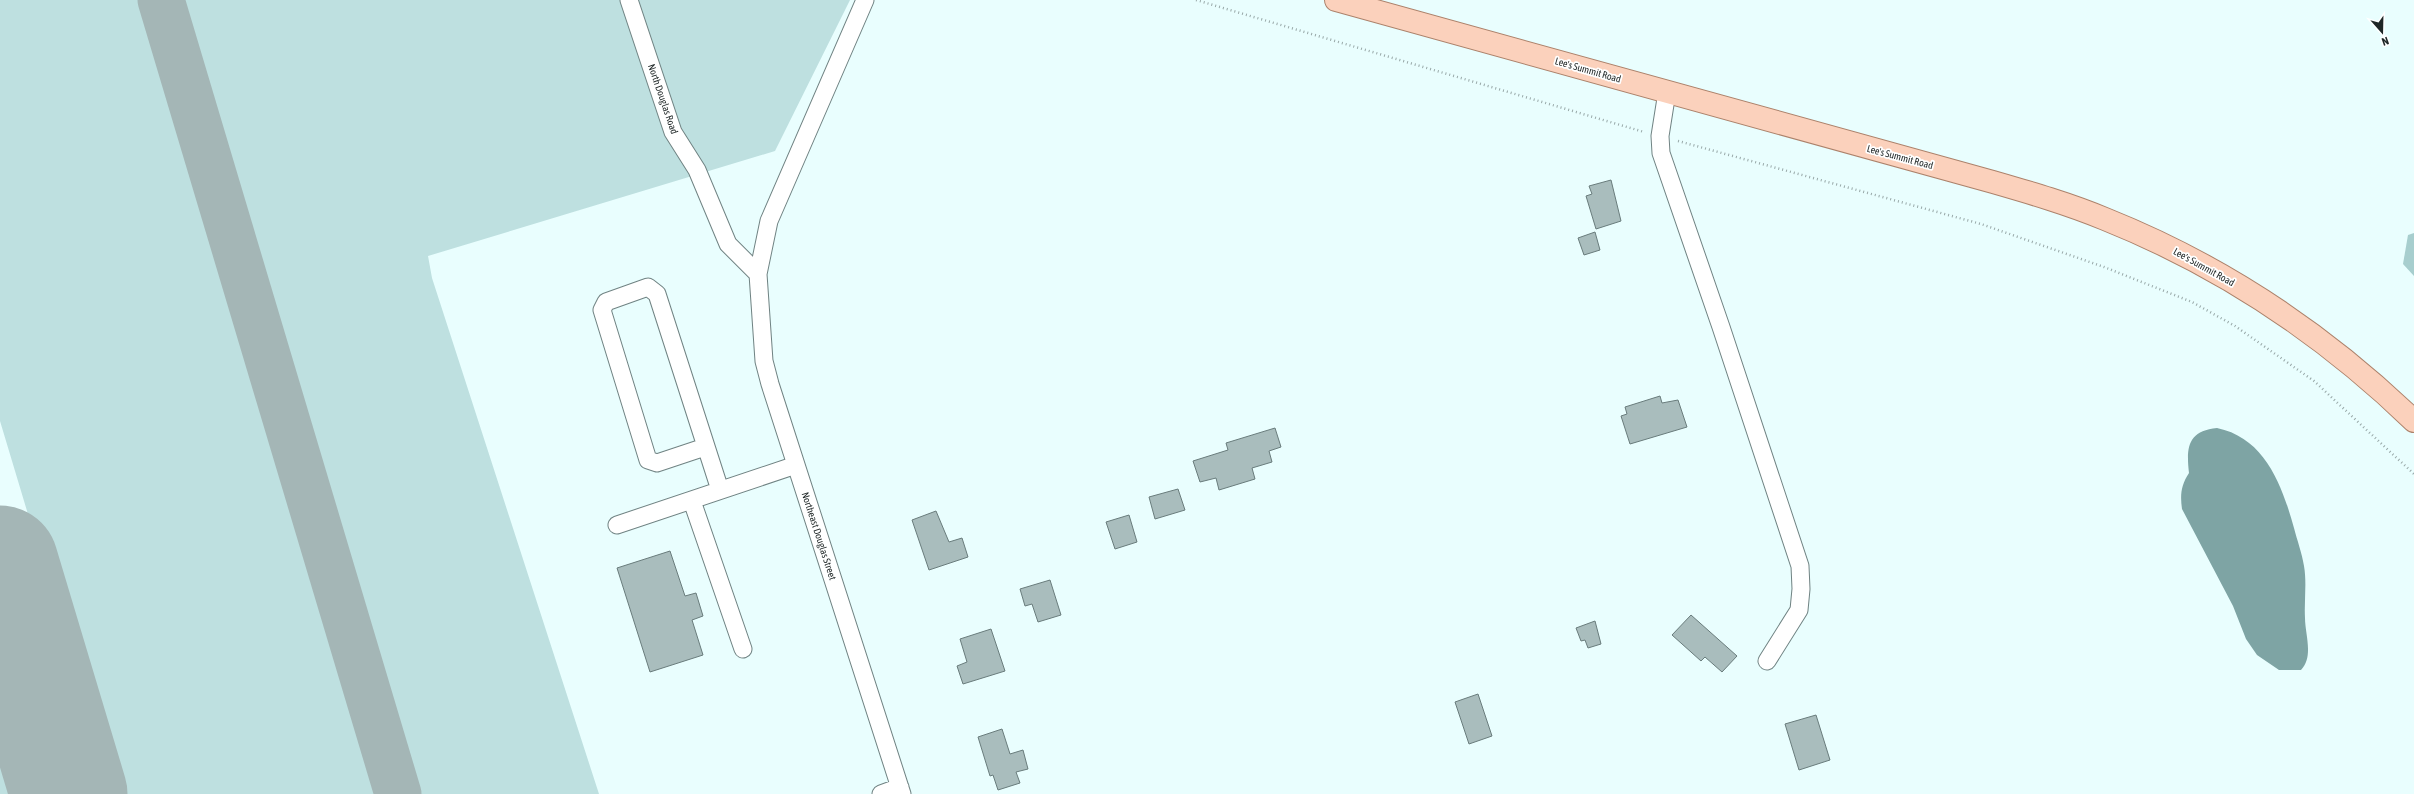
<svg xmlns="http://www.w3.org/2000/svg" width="2414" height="794" viewBox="0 0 2414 794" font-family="'Asap Condensed',sans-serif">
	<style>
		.green { fill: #bee0e0 }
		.forest { fill: #a7cece }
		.water { fill: #7ea4a4 }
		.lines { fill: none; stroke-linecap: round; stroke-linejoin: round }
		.taxiway { stroke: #a4b6b6; stroke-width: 47 }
		.runway { stroke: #a4b6b6; stroke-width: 117 }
		.building { fill: #a9bdbd; stroke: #697c7c }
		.minor-casing { stroke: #708383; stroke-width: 19 }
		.major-casing { stroke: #ac826b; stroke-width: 24 }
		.path { stroke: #98a8a8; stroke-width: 2.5; stroke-dasharray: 1 3; stroke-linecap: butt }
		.minor { stroke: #fff; stroke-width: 17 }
		.major { stroke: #fbd1bc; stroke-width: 22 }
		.labels { text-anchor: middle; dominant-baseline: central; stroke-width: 3.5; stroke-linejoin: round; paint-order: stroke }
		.street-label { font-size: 10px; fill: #1e2626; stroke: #fff }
	</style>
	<rect width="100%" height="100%" fill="#e9fefe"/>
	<path class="green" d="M 0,0 L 142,0 L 160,46 L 357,714 L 374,794 L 112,794 L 0,421 Z
		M 173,0 L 850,0 L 775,151 L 428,256 L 432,278 L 599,794 L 412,794 Z
		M 0,705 L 27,794 L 0,794 Z"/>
	<path class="forest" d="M 2414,233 L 2414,276 L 2403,264 L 2408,235 Z"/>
	<path class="water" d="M 2217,428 C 2265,438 2282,485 2294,528 C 2297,540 2302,553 2304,566 C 2307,583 2304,601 2305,618 C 2305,634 2314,657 2301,670 L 2279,670 L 2257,655 L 2246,639 L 2233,606 L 2182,509 C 2180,495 2181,485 2189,473 C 2186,447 2188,431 2217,428 Z"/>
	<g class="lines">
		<path class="taxiway" d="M 161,0 L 398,794"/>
		<path class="runway" d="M 0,564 L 69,794"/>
	</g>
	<path class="building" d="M 1611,180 L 1621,221 L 1596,229 L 1586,196 L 1592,194 L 1589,186 Z
		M 1595,232 L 1600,250 L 1584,255 L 1578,238 Z
		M 1660,396 L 1662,403 L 1678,400 L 1687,427 L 1630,444 L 1621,416 L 1627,414 L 1625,407 Z
		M 1275,428 L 1281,447 L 1269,451 L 1272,462 L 1252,468 L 1255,479 L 1219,490 L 1216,478 L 1200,482 L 1193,461 L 1228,450 L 1226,443 Z
		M 1178,489 L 1185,510 L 1155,519 L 1149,497 Z
		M 936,511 L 949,542 L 962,538 L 968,557 L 929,570 L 912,520 Z
		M 1129,515 L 1137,542 L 1115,549 L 1106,522 Z
		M 670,551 L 685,596 L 696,593 L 703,616 L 692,620 L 703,655 L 650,672 L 617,568 Z
		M 1050,580 L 1061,615 L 1038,622 L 1032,604 L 1025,606 L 1020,589 Z
		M 1691,615 L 1737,656 L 1722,672 L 1705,657 L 1701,661 L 1672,635 Z
		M 1595,621 L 1601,644 L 1588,648 L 1585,640 L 1581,641 L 1576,628 Z
		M 991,629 L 1005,671 L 963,684 L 957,666 L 967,662 L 960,639 Z
		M 1478,694 L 1492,736 L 1469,744 L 1455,702 Z
		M 1816,715 L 1830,760 L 1799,770 L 1785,724 Z
		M 1002,729 L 1010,754 L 1023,750 L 1028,769 L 1016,772 L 1020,783 L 998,790 L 993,775 L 990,776 L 978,737 Z"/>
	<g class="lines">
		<defs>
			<path id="minor" d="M 629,0 L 673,132 L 697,170 L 728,244 L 758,274
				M 865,0 L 769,221 L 758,274 L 764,361 L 770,384 L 902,794
				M 1667,92 L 1660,136 L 1661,153 L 1721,327 L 1800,566 L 1801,589 L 1799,610 L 1767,661
				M 705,447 L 657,463 L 648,460 L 602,310 L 606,302 L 648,287 L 657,294 L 720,490
				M 692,501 L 743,649
				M 617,525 L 796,465
				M 881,794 L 900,787"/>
			<path id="major" d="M 1336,0 L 1993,182 C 2031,193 2069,204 2105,219 C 2220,265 2325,335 2414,421"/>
		</defs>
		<use href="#minor" class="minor-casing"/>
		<use href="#major" class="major-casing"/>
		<path class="path" d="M 1196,0 L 1644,132
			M 1678,141 L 1981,224 L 2104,267 L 2192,302 L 2235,326 L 2314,381 L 2414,474"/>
		<use href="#minor" class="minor"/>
		<use href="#major" class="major"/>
	</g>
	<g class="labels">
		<g class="street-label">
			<text transform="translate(1588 70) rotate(16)">Lee's Summit Road</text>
			<text transform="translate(663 99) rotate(71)">North Douglas Road</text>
			<text transform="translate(1900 157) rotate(15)">Lee's Summit Road</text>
			<text transform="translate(2204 267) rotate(29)">Lee's Summit Road</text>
			<text transform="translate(819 536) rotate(72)">Northeast Douglas Street</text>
		</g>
	</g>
	<g transform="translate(2382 32) rotate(160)" stroke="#ffffff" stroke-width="3" paint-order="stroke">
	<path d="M0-3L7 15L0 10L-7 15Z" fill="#1e2626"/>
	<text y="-6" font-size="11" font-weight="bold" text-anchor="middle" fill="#1e2626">N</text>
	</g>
</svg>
